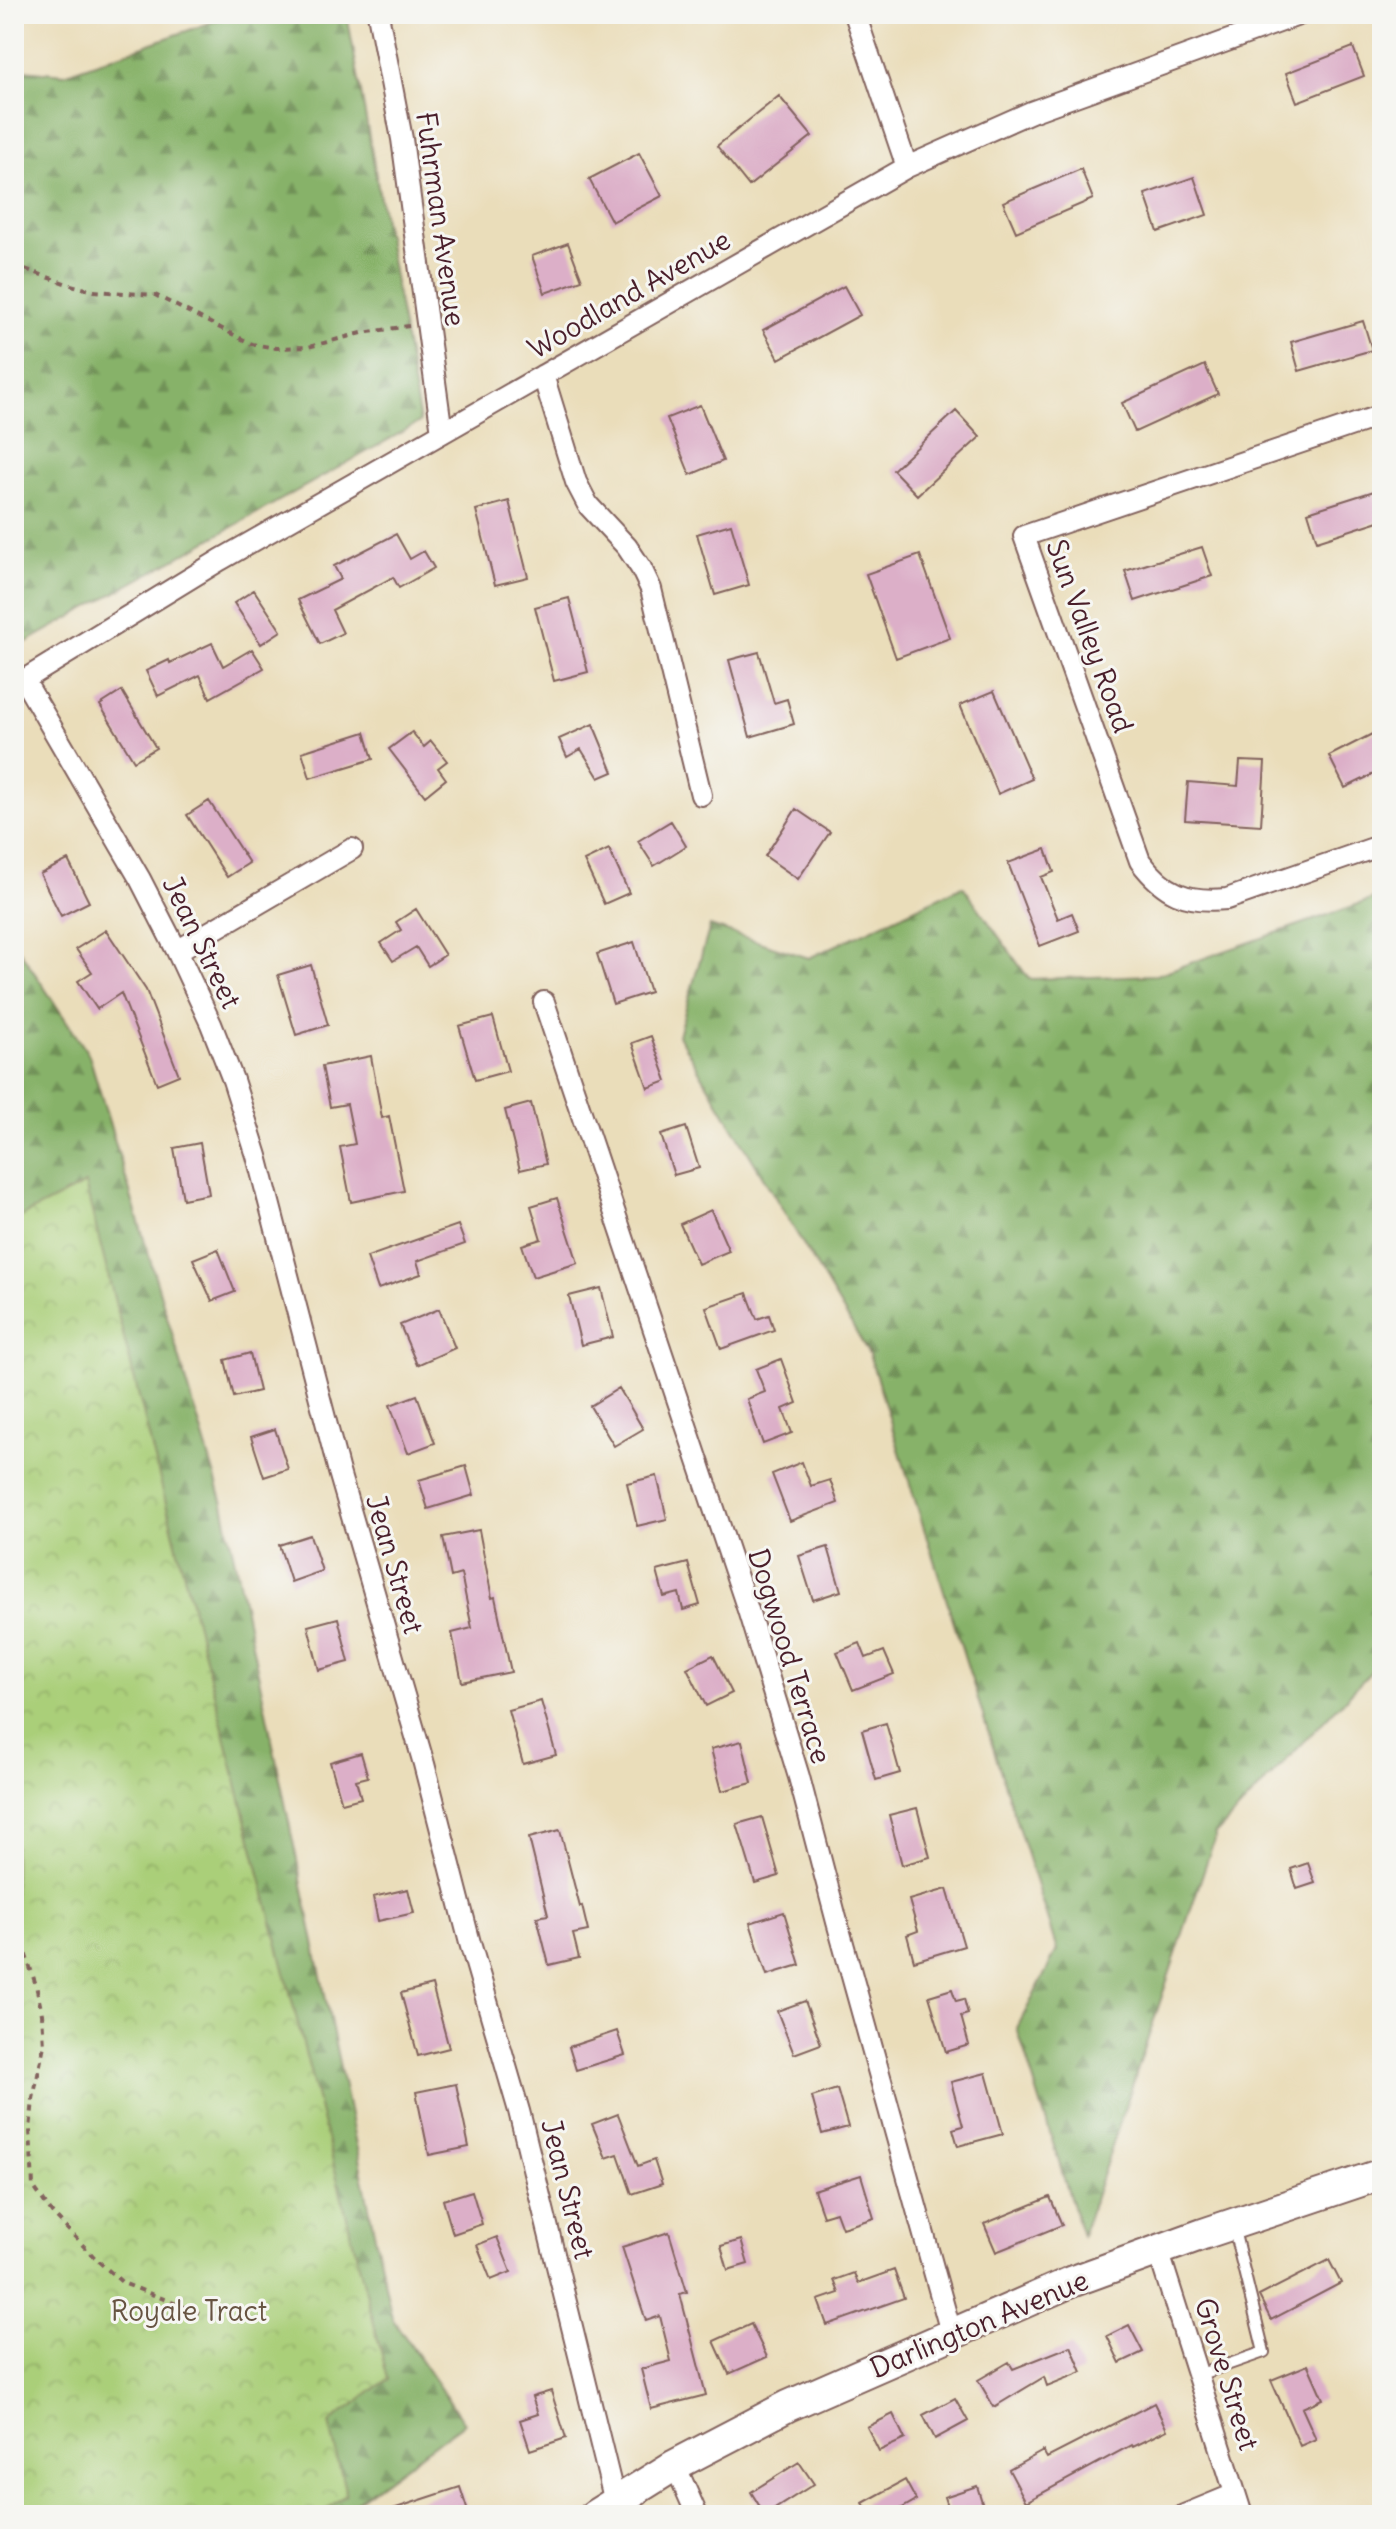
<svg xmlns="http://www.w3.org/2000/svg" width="1396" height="2529" viewBox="0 0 1396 2529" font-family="Delius,sans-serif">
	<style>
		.forest { fill: url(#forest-firs); stroke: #68684a; stroke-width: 2 }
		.park { fill: url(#park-crowns); stroke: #7a7752; stroke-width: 2 }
		.building { fill: #dcafc8 }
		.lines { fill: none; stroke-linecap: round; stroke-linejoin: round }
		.lane-casing { stroke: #82625d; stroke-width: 14 }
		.street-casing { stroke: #82625d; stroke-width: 24 }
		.secondary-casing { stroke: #82625d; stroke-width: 34 }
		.path { stroke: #82625d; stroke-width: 4; stroke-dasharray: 6 6; stroke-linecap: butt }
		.lane { stroke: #fff; stroke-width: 10 }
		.street { stroke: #fff; stroke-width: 20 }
		.secondary { stroke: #fff; stroke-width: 30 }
		.labels { text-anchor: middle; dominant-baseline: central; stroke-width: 6; stroke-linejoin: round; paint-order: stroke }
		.street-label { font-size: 28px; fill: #4a1f2b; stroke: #f6f6f2 }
		.park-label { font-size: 28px; fill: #675442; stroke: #f6f6f2 }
	</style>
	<defs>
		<pattern id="forest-firs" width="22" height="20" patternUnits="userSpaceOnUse" patternTransform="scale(2)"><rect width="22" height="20" fill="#87b269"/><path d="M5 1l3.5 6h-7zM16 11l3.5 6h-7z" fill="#709057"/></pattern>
		<pattern id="park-crowns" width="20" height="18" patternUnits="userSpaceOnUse" patternTransform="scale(2)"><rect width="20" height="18" fill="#aacf79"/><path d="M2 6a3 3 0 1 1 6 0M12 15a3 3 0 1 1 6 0" fill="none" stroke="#94b169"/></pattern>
	</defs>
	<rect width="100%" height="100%" fill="#f6f6f2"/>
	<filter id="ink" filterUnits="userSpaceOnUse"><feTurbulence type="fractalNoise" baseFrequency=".0125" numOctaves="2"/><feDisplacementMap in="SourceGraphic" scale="16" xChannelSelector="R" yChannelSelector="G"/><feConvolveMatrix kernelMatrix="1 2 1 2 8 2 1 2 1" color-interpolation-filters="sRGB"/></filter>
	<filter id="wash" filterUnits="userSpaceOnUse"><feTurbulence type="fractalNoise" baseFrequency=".006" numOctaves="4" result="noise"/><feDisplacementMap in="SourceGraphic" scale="32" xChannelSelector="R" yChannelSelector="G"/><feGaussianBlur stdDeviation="1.8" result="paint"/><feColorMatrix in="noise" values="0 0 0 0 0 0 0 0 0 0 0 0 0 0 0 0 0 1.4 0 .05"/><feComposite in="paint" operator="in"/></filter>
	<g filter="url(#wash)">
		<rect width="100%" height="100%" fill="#eaddba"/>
		<path class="forest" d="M 235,14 L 347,14 L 420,422 L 14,649 L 14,69 L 64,74 Z
			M 963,886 L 1029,979 L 1156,975 L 1382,896 L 1382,1660 L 1216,1834 L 1082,2236 L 1017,2028 L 1057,1950 L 869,1354 L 678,1035 L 710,926 L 809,958 Z
			M 14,942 L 89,1055 L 223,1504 L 392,2318 L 464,2423 L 337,2515 L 14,2515 Z"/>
		<path class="park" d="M 85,1184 L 388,2379 L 329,2423 L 346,2494 L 320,2515 L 14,2515 L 14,1220 Z"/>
		<g id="blocks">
			<path class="building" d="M 1353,47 L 1364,76 L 1297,102 L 1286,73 Z
				M 779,96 L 812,136 L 749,186 L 717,146 Z
				M 639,153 L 662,196 L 612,222 L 589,179 Z
				M 1081,169 L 1093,199 L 1016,232 L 1003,202 Z
				M 1194,177 L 1207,215 L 1158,232 L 1145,194 Z
				M 568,243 L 582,280 L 545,293 L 532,256 Z
				M 844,286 L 860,315 L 779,359 L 763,330 Z
				M 1363,321 L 1372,350 L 1299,371 L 1291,342 Z
				M 1205,365 L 1218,394 L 1135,432 L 1122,403 Z
				M 700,405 L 723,461 L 690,475 L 667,418 Z
				M 956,411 L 980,437 L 917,495 L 893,470 Z
				M 1374,491 L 1382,520 L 1317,541 L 1308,512 Z
				M 509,501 L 528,577 L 495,585 L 476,510 Z
				M 731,524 L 749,585 L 715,595 L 697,534 Z
				M 396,534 L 410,559 L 424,551 L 434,568 L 399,588 L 393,577 L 332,610 L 343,633 L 320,644 L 298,600 L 341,579 L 334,566 Z
				M 1202,547 L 1212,576 L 1135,601 L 1125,571 Z
				M 920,555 L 950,638 L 896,658 L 866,574 Z
				M 254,590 L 281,631 L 261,644 L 234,603 Z
				M 569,598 L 588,672 L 554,681 L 535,607 Z
				M 212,643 L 223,666 L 252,649 L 264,668 L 210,698 L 200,675 L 158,696 L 146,671 L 169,660 L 170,663 Z
				M 759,652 L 774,703 L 787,699 L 794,724 L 750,737 L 729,660 Z
				M 122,691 L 156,748 L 134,761 L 100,705 Z
				M 994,691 L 1032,779 L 998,794 L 960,705 Z
				M 593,724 L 613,772 L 599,778 L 581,749 L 567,757 L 559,739 Z
				M 1382,729 L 1382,770 L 1345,788 L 1329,756 Z
				M 365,732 L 373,759 L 310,778 L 302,752 Z
				M 412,732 L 424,747 L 431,741 L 447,761 L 438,768 L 446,779 L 425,796 L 389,749 Z
				M 1240,761 L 1265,762 L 1261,825 L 1185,820 L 1188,782 L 1238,786 Z
				M 209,801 L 249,863 L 227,877 L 187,815 Z
				M 796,809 L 830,832 L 798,879 L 765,856 Z
				M 671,821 L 686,846 L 654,866 L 638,841 Z
				M 609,849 L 629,893 L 604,904 L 584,861 Z
				M 1046,849 L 1054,872 L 1041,877 L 1058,919 L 1072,913 L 1079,931 L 1040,946 L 1008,863 Z
				M 68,860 L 89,902 L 61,916 L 40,874 Z
				M 416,909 L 445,955 L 428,966 L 416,947 L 393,961 L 381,943 L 401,930 L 396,922 Z
				M 106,930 L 146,990 L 179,1075 L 157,1084 L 121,993 L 97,1009 L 78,981 L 92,972 L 76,949 Z
				M 634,942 L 650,992 L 613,1004 L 597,954 Z
				M 311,965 L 328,1025 L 296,1035 L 278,975 Z
				M 493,1017 L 508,1071 L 475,1080 L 459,1026 Z
				M 651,1036 L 667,1081 L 648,1088 L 632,1043 Z
				M 371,1056 L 382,1118 L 389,1116 L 404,1191 L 351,1202 L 340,1147 L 355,1144 L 347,1104 L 330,1107 L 322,1066 Z
				M 531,1103 L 546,1164 L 520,1170 L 505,1110 Z
				M 686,1127 L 699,1168 L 674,1175 L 661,1135 Z
				M 200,1143 L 209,1194 L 183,1199 L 174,1148 Z
				M 557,1198 L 578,1263 L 533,1277 L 522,1245 L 541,1239 L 531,1206 Z
				M 711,1210 L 729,1251 L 698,1264 L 680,1224 Z
				M 458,1225 L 465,1244 L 417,1261 L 421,1274 L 378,1289 L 367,1257 Z
				M 218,1249 L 235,1292 L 212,1301 L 193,1259 Z
				M 601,1288 L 613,1337 L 581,1345 L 569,1296 Z
				M 747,1293 L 757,1319 L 769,1315 L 774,1330 L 721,1349 L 706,1307 Z
				M 439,1309 L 455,1348 L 417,1365 L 400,1325 Z
				M 250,1353 L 259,1391 L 234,1397 L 225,1360 Z
				M 781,1359 L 797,1403 L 783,1409 L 792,1433 L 763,1444 L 747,1399 L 765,1392 L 756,1369 Z
				M 619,1388 L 643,1429 L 614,1446 L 590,1406 Z
				M 417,1395 L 435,1443 L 408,1453 L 390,1405 Z
				M 275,1429 L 288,1469 L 264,1477 L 251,1437 Z
				M 802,1462 L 811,1486 L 830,1480 L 838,1503 L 790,1521 L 772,1474 Z
				M 466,1466 L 474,1495 L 428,1509 L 419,1480 Z
				M 657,1476 L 667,1519 L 637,1526 L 627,1483 Z
				M 479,1530 L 492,1598 L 495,1597 L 511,1672 L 462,1682 L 452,1633 L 472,1628 L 461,1574 L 451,1577 L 443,1537 Z
				M 310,1535 L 322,1571 L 291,1582 L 279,1545 Z
				M 828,1547 L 841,1591 L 813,1600 L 799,1556 Z
				M 688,1563 L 700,1605 L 683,1610 L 679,1593 L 664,1597 L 657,1571 Z
				M 338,1618 L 349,1662 L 319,1670 L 308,1626 Z
				M 860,1643 L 866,1658 L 884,1651 L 894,1674 L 853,1690 L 837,1652 Z
				M 713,1655 L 732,1693 L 706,1706 L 687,1668 Z
				M 541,1701 L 556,1755 L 523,1764 L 508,1710 Z
				M 886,1723 L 900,1773 L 876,1780 L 862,1730 Z
				M 742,1741 L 752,1783 L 722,1791 L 711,1749 Z
				M 361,1753 L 368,1777 L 356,1780 L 361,1798 L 342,1803 L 330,1762 Z
				M 917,1808 L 930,1857 L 902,1865 L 889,1815 Z
				M 762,1817 L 779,1876 L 755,1883 L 737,1824 Z
				M 560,1830 L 580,1907 L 582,1906 L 588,1931 L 573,1934 L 579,1958 L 549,1965 L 537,1917 L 548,1915 L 529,1838 Z
				M 1308,1863 L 1315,1883 L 1297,1889 L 1291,1869 Z
				M 408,1889 L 414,1913 L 378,1921 L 373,1897 Z
				M 947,1889 L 964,1946 L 914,1961 L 907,1935 L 918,1931 L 909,1900 Z
				M 784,1912 L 800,1965 L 767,1975 L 750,1923 Z
				M 432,1985 L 449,2048 L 418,2056 L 401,1993 Z
				M 952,1989 L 956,2001 L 964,1999 L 968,2014 L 961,2016 L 969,2045 L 946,2052 L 929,1996 Z
				M 805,2001 L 821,2044 L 794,2054 L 777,2011 Z
				M 617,2031 L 625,2055 L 576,2070 L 569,2047 Z
				M 986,2073 L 1003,2134 L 958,2146 L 953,2129 L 963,2126 L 951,2082 Z
				M 456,2084 L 469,2147 L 429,2155 L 416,2092 Z
				M 837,2089 L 848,2127 L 822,2134 L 812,2097 Z
				M 618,2114 L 638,2166 L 654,2160 L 662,2184 L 632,2194 L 618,2154 L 606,2158 L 592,2124 Z
				M 861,2175 L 874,2218 L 842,2228 L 836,2212 L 823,2216 L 814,2190 Z
				M 472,2191 L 482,2224 L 453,2234 L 443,2200 Z
				M 1050,2197 L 1062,2225 L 996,2252 L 984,2224 Z
				M 669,2232 L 687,2292 L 680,2294 L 706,2395 L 651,2409 L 641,2369 L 671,2361 L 660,2316 L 646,2321 L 622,2247 Z
				M 497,2237 L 511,2272 L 491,2280 L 477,2245 Z
				M 741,2240 L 748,2264 L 728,2270 L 721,2246 Z
				M 1329,2260 L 1341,2283 L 1271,2320 L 1259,2296 Z
				M 894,2270 L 904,2298 L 827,2325 L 818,2300 L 839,2293 L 834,2280 L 854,2273 L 858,2283 Z
				M 751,2324 L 767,2357 L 729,2374 L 714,2341 Z
				M 1129,2325 L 1143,2352 L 1120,2363 L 1107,2336 Z
				M 1071,2346 L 1082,2372 L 1047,2386 L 1044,2377 L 994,2407 L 978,2380 L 1009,2362 L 1013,2369 Z
				M 1308,2365 L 1323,2399 L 1302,2408 L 1316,2439 L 1300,2446 L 1271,2380 Z
				M 551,2391 L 566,2438 L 530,2450 L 520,2420 L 538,2414 L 532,2397 Z
				M 955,2398 L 968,2421 L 935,2439 L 923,2415 Z
				M 1154,2403 L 1167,2430 L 1132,2447 L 1131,2445 L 1026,2502 L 1009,2470 L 1043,2451 L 1047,2458 Z
				M 893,2414 L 905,2439 L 879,2451 L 867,2427 Z
				M 799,2462 L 814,2484 L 765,2515 L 751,2492 Z
				M 905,2480 L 916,2500 L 890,2515 L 870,2515 L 863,2503 Z
				M 977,2486 L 986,2515 L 950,2515 L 944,2497 Z
				M 460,2487 L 469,2515 L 385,2515 L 384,2512 Z"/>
		</g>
	</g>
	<g filter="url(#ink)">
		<use href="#blocks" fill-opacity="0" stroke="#82625d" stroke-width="2"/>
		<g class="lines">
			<defs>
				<path id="lane" d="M 1198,2375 L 1264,2352 L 1233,2226"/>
				<path id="street" d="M 378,14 L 402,139 L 442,433
					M 855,14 L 907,167
					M 543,375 L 576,482 L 588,505 L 627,547 L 641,568 L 651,589 L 701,795
					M 1382,415 L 1024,536 L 1140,861 C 1164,893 1186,903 1227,899 L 1382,845
					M 24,680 L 140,879 L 177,951 L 211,1024 L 233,1080 L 257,1156 L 339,1472 L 424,1764 L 470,1943 L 519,2111 L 615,2502
					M 14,686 L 220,560 L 907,167 L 1031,112 L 1301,14
					M 177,951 L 352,849
					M 544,1002 L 748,1610 L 799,1777 L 837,1922 L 952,2336
					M 1158,2250 L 1242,2515
					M 675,2465 L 697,2515
					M 1184,2515 L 1235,2494"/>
				<path id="secondary" d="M 595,2515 L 675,2465 L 788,2406 L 1071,2282 L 1203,2234 L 1382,2174"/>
			</defs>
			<use href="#lane" class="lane-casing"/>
			<use href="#street" class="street-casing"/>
			<use href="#secondary" class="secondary-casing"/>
			<path class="path" d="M 14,265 L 67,284 L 94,291 L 155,295 L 252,344 L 276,348 L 308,347 L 362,333 L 409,326
				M 14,1920 L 36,1985 L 42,2014 L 44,2045 L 33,2099 L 30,2130 L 33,2186 L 52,2213 L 98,2261 L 123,2283 L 202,2314"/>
			<use href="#lane" class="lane"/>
			<use href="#street" class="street"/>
			<use href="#secondary" class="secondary"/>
		</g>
	</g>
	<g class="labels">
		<g class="street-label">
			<text transform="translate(441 219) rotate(82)">Fuhrman Avenue</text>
			<text transform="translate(629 294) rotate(-30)">Woodland Avenue</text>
			<text transform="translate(1090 636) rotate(70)">Sun Valley Road</text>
			<text transform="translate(202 942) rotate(64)">Jean Street</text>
			<text transform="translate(395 1564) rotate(74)">Jean Street</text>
			<text transform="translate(790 1656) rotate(73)">Dogwood Terrace</text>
			<text transform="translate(568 2189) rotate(76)">Jean Street</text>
			<text transform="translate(979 2324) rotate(-23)">Darlington Avenue</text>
			<text transform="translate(1227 2374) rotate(73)">Grove Street</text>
		</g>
		<g class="park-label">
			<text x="189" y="2311">Royale Tract</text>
		</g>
	</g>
	<rect width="1396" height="2529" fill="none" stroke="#f6f6f2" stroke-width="48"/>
</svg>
